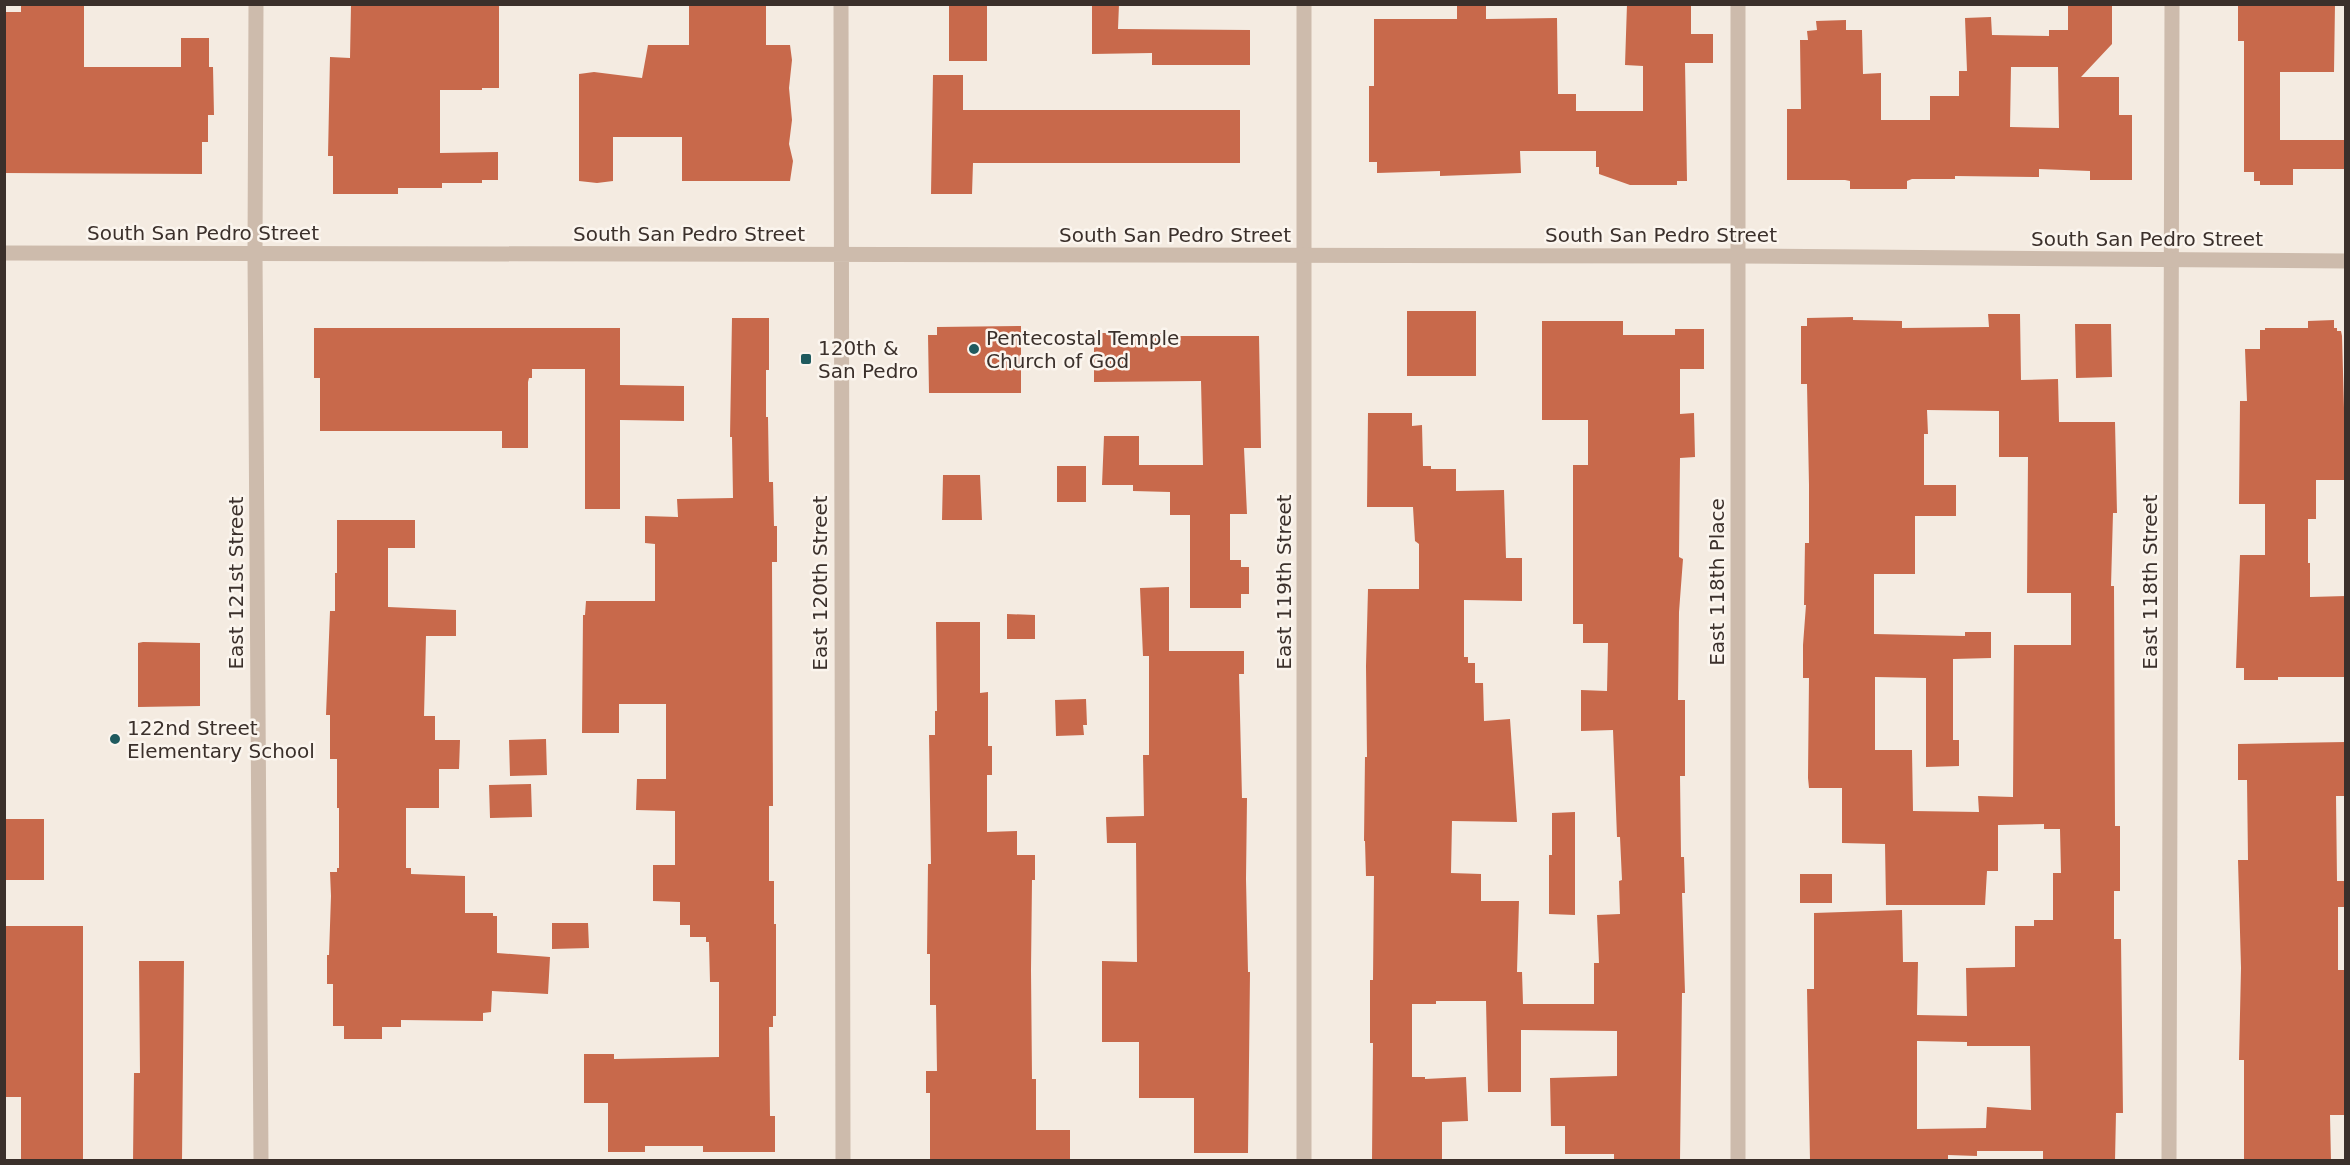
<svg xmlns="http://www.w3.org/2000/svg" width="2350" height="1165" viewBox="0 0 2350 1165" font-family="'DejaVu Sans',sans-serif">
	<style>
		.building { fill: #c8694b; fill-rule: evenodd }
		.lines { fill: none; stroke-linecap: round; stroke-linejoin: round }
		.minor { stroke: #cdbbac; stroke-width: 15 }
		.tertiary { stroke: #cdbbac; stroke-width: 15 }
		.poi-dot { fill: #1f5a5e; stroke: #fbf5ee; stroke-width: 2 }
		.labels { text-anchor: middle; dominant-baseline: central; stroke-width: 5; stroke-linejoin: round; paint-order: stroke }
		.street-label { font-size: 20px; fill: #3b302b; stroke: #fbf5ee }
		.poi-label { font-size: 20px; fill: #3b302b; stroke: #fbf5ee; text-anchor: start }
	</style>
	<rect width="100%" height="100%" fill="#f4ebe1"/>
	<path class="building" d="M 21,4 L 84,4 L 84,67 L 181,67 L 181,38 L 209,38 L 209,67 L 213,67 L 214,115 L 208,115 L 208,142 L 202,142 L 202,174 L 4,173 L 4,12 L 21,12 Z
		M 689,4 L 766,4 L 766,45 L 790,45 L 792,60 L 789,88 L 792,120 L 789,144 L 793,161 L 790,181 L 682,181 L 682,137 L 613,137 L 613,181 L 597,183 L 579,181 L 579,74 L 594,72 L 642,78 L 648,45 L 689,45 Z
		M 949,4 L 987,4 L 987,61 L 949,61 Z
		M 1092,4 L 1119,4 L 1118,29 L 1250,30 L 1250,65 L 1152,65 L 1152,53 L 1092,54 Z
		M 1457,4 L 1486,4 L 1486,19 L 1557,18 L 1558,94 L 1576,94 L 1576,111 L 1643,111 L 1643,66 L 1625,65 L 1627,4 L 1691,4 L 1691,34 L 1713,34 L 1713,63 L 1685,63 L 1687,181 L 1677,181 L 1677,185 L 1630,185 L 1599,174 L 1599,167 L 1596,167 L 1596,151 L 1520,151 L 1521,173 L 1440,176 L 1440,171 L 1377,173 L 1377,162 L 1369,162 L 1369,86 L 1374,86 L 1374,19 L 1457,19 Z
		M 2068,4 L 2112,4 L 2112,44 L 2081,77 L 2119,77 L 2119,115 L 2132,115 L 2132,180 L 2090,180 L 2090,171 L 2039,169 L 2039,177 L 1955,176 L 1955,179 L 1912,179 L 1907,181 L 1907,189 L 1850,189 L 1850,181 L 1845,180 L 1787,180 L 1787,109 L 1801,109 L 1800,40 L 1808,40 L 1807,31 L 1817,30 L 1816,21 L 1846,20 L 1846,30 L 1862,30 L 1863,74 L 1881,73 L 1881,120 L 1930,120 L 1930,96 L 1959,96 L 1959,71 L 1967,71 L 1965,18 L 1991,17 L 1992,35 L 2049,36 L 2049,30 L 2068,30 ZM 2011,67 L 2058,67 L 2059,128 L 2010,127 Z
		M 2238,4 L 2335,4 L 2334,72 L 2280,72 L 2280,140 L 2346,140 L 2346,169 L 2293,169 L 2293,185 L 2260,185 L 2260,181 L 2254,181 L 2254,172 L 2244,172 L 2244,41 L 2238,41 Z
		M 351,6 L 499,6 L 499,88 L 482,88 L 482,90 L 440,90 L 440,153 L 498,152 L 498,180 L 482,180 L 482,183 L 442,183 L 442,188 L 398,188 L 398,194 L 333,194 L 333,156 L 328,156 L 330,57 L 350,58 Z
		M 933,75 L 963,75 L 963,110 L 1240,110 L 1240,163 L 973,163 L 972,194 L 931,194 Z
		M 1407,311 L 1476,311 L 1476,376 L 1407,376 Z
		M 1988,314 L 2020,314 L 2021,380 L 2058,379 L 2059,422 L 2115,422 L 2117,513 L 2113,513 L 2111,586 L 2114,586 L 2115,826 L 2120,826 L 2120,891 L 2114,891 L 2114,939 L 2121,939 L 2123,1113 L 2116,1113 L 2115,1161 L 2043,1161 L 2043,1151 L 1977,1151 L 1977,1156 L 1948,1155 L 1948,1161 L 1810,1161 L 1807,989 L 1814,989 L 1814,913 L 1902,910 L 1903,962 L 1918,962 L 1917,1015 L 1967,1016 L 1966,968 L 2015,967 L 2015,926 L 2034,926 L 2034,920 L 2053,920 L 2053,873 L 2061,873 L 2060,829 L 2044,829 L 2044,824 L 1998,825 L 1998,871 L 1987,871 L 1985,905 L 1886,905 L 1885,844 L 1842,843 L 1842,788 L 1809,788 L 1808,778 L 1809,678 L 1803,678 L 1803,645 L 1806,605 L 1804,605 L 1805,543 L 1809,543 L 1809,485 L 1807,384 L 1801,384 L 1801,326 L 1807,326 L 1807,318 L 1853,317 L 1853,320 L 1902,321 L 1902,328 L 1989,327 ZM 1927,410 L 1999,411 L 1999,457 L 2028,457 L 2027,593 L 2071,593 L 2071,645 L 2014,645 L 2013,797 L 1978,796 L 1979,812 L 1913,811 L 1912,750 L 1875,750 L 1875,677 L 1926,678 L 1926,767 L 1959,766 L 1959,740 L 1953,740 L 1953,659 L 1991,658 L 1991,632 L 1965,632 L 1965,636 L 1874,634 L 1874,574 L 1915,574 L 1915,516 L 1956,516 L 1956,485 L 1924,485 L 1924,434 L 1928,434 ZM 1917,1041 L 1967,1042 L 1967,1046 L 2030,1046 L 2031,1110 L 1987,1107 L 1986,1128 L 1917,1129 Z
		M 732,318 L 769,318 L 769,370 L 766,370 L 766,417 L 768,417 L 769,482 L 773,482 L 774,526 L 777,526 L 777,562 L 772,562 L 773,806 L 769,806 L 769,881 L 774,881 L 774,924 L 776,924 L 776,1016 L 773,1016 L 773,1027 L 769,1027 L 770,1116 L 775,1116 L 775,1152 L 703,1152 L 703,1146 L 645,1146 L 645,1152 L 608,1152 L 608,1103 L 584,1103 L 584,1054 L 614,1054 L 614,1059 L 719,1057 L 719,982 L 710,982 L 709,942 L 706,942 L 706,937 L 690,937 L 690,925 L 680,925 L 680,902 L 653,901 L 653,865 L 675,865 L 675,811 L 636,810 L 637,779 L 666,779 L 666,704 L 619,704 L 619,733 L 582,733 L 583,615 L 585,615 L 586,601 L 655,601 L 655,544 L 645,543 L 645,516 L 678,517 L 677,499 L 733,498 L 732,437 L 730,437 Z
		M 2334,320 L 2334,328 L 2337,328 L 2337,331 L 2341,331 L 2342,336 L 2346,480 L 2316,480 L 2316,519 L 2308,519 L 2308,563 L 2310,563 L 2310,597 L 2346,596 L 2346,677 L 2278,677 L 2278,680 L 2244,680 L 2244,668 L 2236,668 L 2240,555 L 2265,555 L 2265,504 L 2239,504 L 2240,401 L 2247,401 L 2245,349 L 2260,349 L 2260,330 L 2265,330 L 2265,328 L 2308,328 L 2308,321 Z
		M 1542,321 L 1623,321 L 1623,335 L 1675,335 L 1675,329 L 1704,329 L 1704,369 L 1680,369 L 1680,414 L 1694,413 L 1695,457 L 1680,458 L 1679,557 L 1683,559 L 1679,612 L 1678,700 L 1685,700 L 1685,776 L 1680,776 L 1681,857 L 1684,857 L 1685,893 L 1682,893 L 1685,993 L 1682,993 L 1680,1161 L 1614,1161 L 1614,1154 L 1565,1154 L 1565,1126 L 1551,1126 L 1550,1078 L 1617,1076 L 1617,1031 L 1521,1030 L 1521,1092 L 1488,1092 L 1486,1001 L 1436,1001 L 1436,1004 L 1412,1004 L 1412,1077 L 1425,1077 L 1425,1079 L 1466,1077 L 1468,1121 L 1442,1122 L 1442,1160 L 1372,1161 L 1373,1043 L 1370,1043 L 1370,980 L 1373,980 L 1374,876 L 1366,876 L 1365,841 L 1364,841 L 1365,757 L 1367,757 L 1366,666 L 1368,589 L 1419,589 L 1419,544 L 1415,541 L 1413,507 L 1367,507 L 1368,413 L 1412,413 L 1412,426 L 1422,425 L 1423,466 L 1431,466 L 1431,469 L 1456,469 L 1456,491 L 1504,490 L 1506,558 L 1522,558 L 1522,601 L 1464,600 L 1464,657 L 1468,657 L 1468,663 L 1475,663 L 1475,683 L 1483,683 L 1484,721 L 1510,719 L 1517,822 L 1452,821 L 1451,873 L 1481,874 L 1481,901 L 1519,901 L 1517,972 L 1522,972 L 1523,1004 L 1594,1004 L 1594,963 L 1599,963 L 1597,915 L 1620,914 L 1619,881 L 1622,880 L 1620,837 L 1617,837 L 1613,730 L 1581,731 L 1581,690 L 1607,691 L 1608,643 L 1583,643 L 1583,624 L 1573,624 L 1573,465 L 1588,465 L 1588,420 L 1542,420 Z
		M 2075,324 L 2111,324 L 2112,377 L 2076,378 Z
		M 1021,326 L 1021,393 L 929,393 L 928,335 L 937,335 L 937,327 Z
		M 314,328 L 620,328 L 620,385 L 684,386 L 684,421 L 620,420 L 620,509 L 585,509 L 585,369 L 532,369 L 532,378 L 529,378 L 528,382 L 528,448 L 502,448 L 502,431 L 320,431 L 320,378 L 314,378 Z
		M 1094,333 L 1166,333 L 1166,336 L 1259,336 L 1261,448 L 1244,448 L 1247,514 L 1230,514 L 1230,560 L 1241,560 L 1241,567 L 1249,567 L 1249,594 L 1241,594 L 1241,608 L 1190,608 L 1190,515 L 1170,515 L 1170,492 L 1133,491 L 1133,485 L 1102,485 L 1104,436 L 1139,436 L 1139,465 L 1203,465 L 1201,381 L 1094,382 Z
		M 1057,466 L 1086,466 L 1086,502 L 1057,502 Z
		M 943,475 L 980,475 L 982,520 L 942,520 Z
		M 337,520 L 415,520 L 415,548 L 388,548 L 388,607 L 456,610 L 456,636 L 426,636 L 424,716 L 435,716 L 435,740 L 460,740 L 459,769 L 439,769 L 439,808 L 406,808 L 406,868 L 411,868 L 411,874 L 465,876 L 465,913 L 493,913 L 493,916 L 497,916 L 497,953 L 550,957 L 548,994 L 492,991 L 491,1012 L 483,1013 L 483,1021 L 401,1020 L 401,1027 L 382,1027 L 382,1039 L 344,1039 L 344,1026 L 333,1026 L 333,984 L 327,984 L 327,955 L 329,955 L 331,896 L 330,872 L 337,872 L 337,868 L 339,868 L 339,808 L 337,808 L 337,759 L 330,759 L 330,715 L 326,715 L 330,611 L 335,611 L 335,573 L 337,573 Z
		M 1169,587 L 1169,651 L 1244,651 L 1244,674 L 1239,674 L 1242,798 L 1247,798 L 1246,879 L 1248,972 L 1250,972 L 1248,1153 L 1194,1153 L 1194,1098 L 1139,1098 L 1139,1042 L 1102,1042 L 1102,961 L 1137,962 L 1136,843 L 1107,843 L 1106,817 L 1144,816 L 1143,755 L 1149,755 L 1149,656 L 1143,656 L 1140,588 Z
		M 1007,614 L 1035,615 L 1035,639 L 1007,639 Z
		M 936,622 L 980,622 L 980,693 L 988,692 L 988,746 L 992,746 L 992,775 L 987,775 L 987,832 L 1017,831 L 1017,855 L 1035,855 L 1035,880 L 1032,880 L 1031,970 L 1032,1079 L 1036,1079 L 1036,1130 L 1070,1130 L 1070,1161 L 930,1161 L 930,1093 L 926,1093 L 926,1071 L 937,1071 L 936,1005 L 930,1005 L 930,954 L 927,954 L 928,864 L 931,864 L 929,735 L 935,735 L 935,711 L 937,711 Z
		M 143,642 L 200,643 L 200,706 L 138,707 L 138,643 Z
		M 1086,699 L 1087,725 L 1083,725 L 1084,735 L 1056,736 L 1055,700 Z
		M 546,739 L 547,775 L 510,776 L 509,740 Z
		M 2346,742 L 2346,796 L 2336,796 L 2337,881 L 2346,881 L 2346,907 L 2338,907 L 2338,970 L 2346,970 L 2346,1115 L 2330,1115 L 2331,1161 L 2244,1161 L 2244,1060 L 2239,1060 L 2241,968 L 2238,860 L 2248,860 L 2247,780 L 2238,780 L 2238,744 Z
		M 531,784 L 532,817 L 490,818 L 489,785 Z
		M 1575,812 L 1575,915 L 1549,914 L 1549,855 L 1552,855 L 1552,813 Z
		M 4,819 L 44,819 L 44,880 L 4,880 Z
		M 1800,874 L 1832,874 L 1832,903 L 1800,903 Z
		M 552,923 L 588,923 L 589,948 L 552,949 Z
		M 4,926 L 83,926 L 83,1161 L 21,1161 L 21,1097 L 4,1097 Z
		M 139,961 L 184,961 L 182,1161 L 133,1161 L 134,1073 L 140,1073 Z"/>
	<g class="lines">
		<path class="minor" d="M 256,4 L 255,254 L 261,1160
			M 1304,1160 L 1304,4
			M 1738,1160 L 1738,4
			M 2169,1160 L 2172,4"/>
		<path class="tertiary" d="M 841,4 L 843,1160
			M 4,253 L 1738,256 L 2346,261"/>
	</g>
	<g class="poi-dot">
		<circle cx="974" cy="349" r="6"/>
		<rect x="800" y="353" width="12" height="12" rx="3"/>
		<circle cx="115" cy="739" r="6"/>
	</g>
	<g class="labels">
		<g class="street-label">
			<text x="203" y="233">South San Pedro Street</text>
			<text x="689" y="234">South San Pedro Street</text>
			<text x="1175" y="235">South San Pedro Street</text>
			<text x="1661" y="235">South San Pedro Street</text>
			<text x="2147" y="239">South San Pedro Street</text>
			<text transform="translate(1284 582) rotate(-90)">East 119th Street</text>
			<text transform="translate(1717 582) rotate(-90)">East 118th Place</text>
			<text transform="translate(2150 582) rotate(-90)">East 118th Street</text>
			<text transform="translate(236 583) rotate(-90)">East 121st Street</text>
			<text transform="translate(820 583) rotate(-90)">East 120th Street</text>
		</g>
		<g class="poi-label">
			<text x="986" y="338">Pentecostal Temple<tspan x="986" dy="23">Church of God</tspan></text>
			<text x="818" y="348">120th &amp;<tspan x="818" dy="23">San Pedro</tspan></text>
			<text x="127" y="728">122nd Street<tspan x="127" dy="23">Elementary School</tspan></text>
		</g>
	</g>
	<rect width="2350" height="1165" fill="none" stroke="#3b302b" stroke-width="12"/>
</svg>
